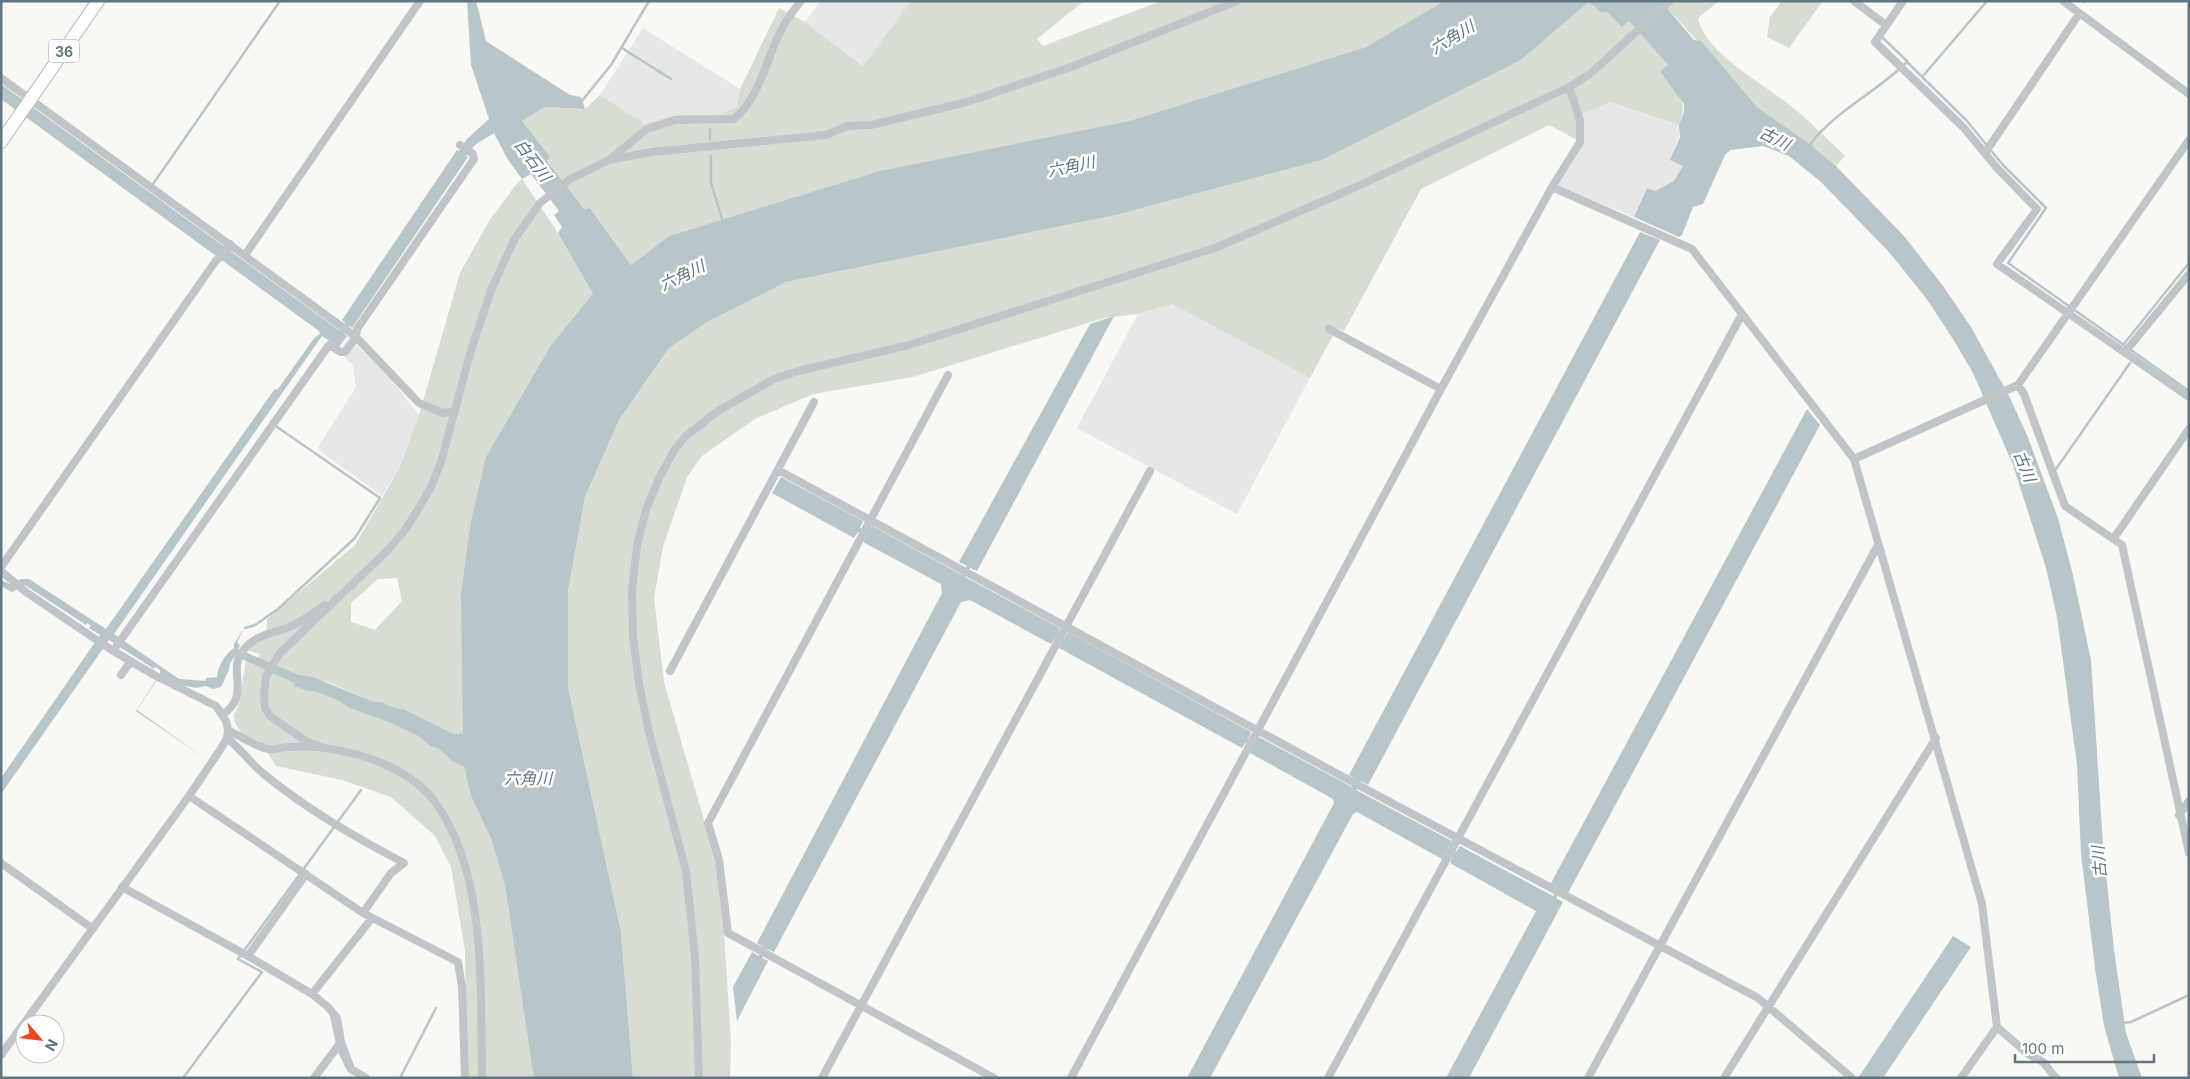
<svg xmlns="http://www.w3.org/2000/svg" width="2190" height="1079" viewBox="0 0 2190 1079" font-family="Inter,'Noto Sans JP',sans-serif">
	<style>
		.built { fill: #e6e7e6 }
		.green { fill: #d8ddd4; fill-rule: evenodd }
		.water { fill: #b8c6c9; fill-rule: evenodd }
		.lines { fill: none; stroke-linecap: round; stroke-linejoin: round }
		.stream { stroke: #b8c6c9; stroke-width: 2.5 }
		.primary-casing { stroke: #b4b9bd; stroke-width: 14 }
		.minor { stroke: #c0c5c9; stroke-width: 8 }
		.primary { stroke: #fff; stroke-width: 12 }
		.labels { text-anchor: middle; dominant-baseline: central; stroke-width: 5; stroke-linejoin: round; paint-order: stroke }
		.shield { fill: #fff; stroke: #919ea7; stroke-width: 1 }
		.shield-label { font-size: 14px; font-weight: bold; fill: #627581 }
		.water-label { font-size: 16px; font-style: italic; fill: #5d757c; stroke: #fff }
	</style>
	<rect width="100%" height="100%" fill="#f8f8f5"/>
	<path class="built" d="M 821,1 L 911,1 L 864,66 L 805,22 Z
		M 643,28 L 740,89 L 737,106 L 720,115 L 674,115 L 645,124 L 600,95 Z
		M 1610,102 L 1679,125 L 1681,129 L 1674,150 L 1683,166 L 1679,175 L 1675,181 L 1655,191 L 1647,188 L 1634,217 L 1556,185 L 1583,143 L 1583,114 Z
		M 1172,304 L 1310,378 L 1237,514 L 1077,428 L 1138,314 Z
		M 349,338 L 388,375 L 419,415 L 400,467 L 382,496 L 317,449 L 356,387 L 353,365 L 339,352 Z"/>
	<path class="green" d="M 911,1 L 1084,1 L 1037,39 L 1043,46 L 1161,1 L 1444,1 L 1366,47 L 1129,121 L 879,171 L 669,236 L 631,265 L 590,208 L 584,209 C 560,182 541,151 522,121 L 545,107 L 585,109 L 600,95 L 645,124 L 674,115 L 720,115 L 737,106 L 740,89 L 779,8 L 805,22 L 863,66 Z
		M 1661,1 L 1719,1 L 1698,18 C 1706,56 1769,86 1797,111 C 1814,125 1829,141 1845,156 L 1836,166 L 1811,145 L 1757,107 Z
		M 1782,1 L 1823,1 L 1789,48 L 1767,37 L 1770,17 Z
		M 1589,2 L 1602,13 L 1607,12 L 1622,26 L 1629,21 L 1668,65 L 1660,73 C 1676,92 1690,98 1679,125 L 1610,102 L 1583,114 L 1583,143 L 1549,125 L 1421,189 L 1344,331 L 1337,328 L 1310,378 L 1172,304 L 1138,314 L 1104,318 L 913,377 L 813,394 L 755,419 L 702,456 L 687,477 L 663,547 L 654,598 L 664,682 L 716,861 L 724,932 L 731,1042 L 730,1078 L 633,1078 L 621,932 L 568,687 L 568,591 L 585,497 L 619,420 L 669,348 L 706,322 L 786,282 L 1116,215 L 1322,160 L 1521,60 Z
		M 522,179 L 558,233 L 593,294 L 463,733 L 454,734 L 405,709 C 393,710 385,700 374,702 L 328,682 L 299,675 L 270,663 L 296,683 L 294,686 L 314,691 L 339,701 L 349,708 L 391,723 L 418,736 L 430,746 L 438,747 L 452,761 L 464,767 L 471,796 L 491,839 L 505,885 L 534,1071 L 534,1078 L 466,1078 L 465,951 L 451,867 L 435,836 L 391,797 L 342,780 L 276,766 L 261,742 L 242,734 L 235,723 L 234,715 L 239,703 L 246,661 L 255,665 L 260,654 L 248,650 L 266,636 L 267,619 L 355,545 L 400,467 L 419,415 L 460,273 L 489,221 L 515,186 ZM 397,578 L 402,601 L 375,630 L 351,622 L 351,603 L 378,579 Z"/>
	<path class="water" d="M 467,1 L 476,1 L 486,41 L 570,95 L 581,97 L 585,109 L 545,107 L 522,121 L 550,157 L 547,161 L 584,209 L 590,208 L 631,265 L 669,236 L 879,171 L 1129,121 L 1366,47 L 1444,1 L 1661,1 L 1694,40 L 1701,41 L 1757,107 L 1811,145 L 1836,166 L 1904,236 L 1943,286 L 1971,327 L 2009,396 L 2027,435 L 2058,518 L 2073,575 L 2091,660 L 2103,845 L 2114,950 L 2126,1033 L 2142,1078 L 2119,1078 L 2104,1026 L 2095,968 L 2081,854 L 2077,765 L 2057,617 L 2046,568 L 2013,465 L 1973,373 L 1953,339 L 1926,298 L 1889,252 L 1821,182 L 1789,156 L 1763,146 L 1730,150 L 1725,155 L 1703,204 L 1693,207 L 1682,235 L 1679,237 L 1634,217 L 1647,188 L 1655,191 L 1674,181 L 1683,166 L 1670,160 L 1680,137 L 1679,125 L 1684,112 L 1684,104 L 1660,72 L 1668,65 L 1629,21 L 1622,27 L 1607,12 L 1602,13 L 1589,2 L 1521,60 L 1322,160 L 1116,215 L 786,282 L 707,322 L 669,348 L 619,420 L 585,497 L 568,591 L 568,687 L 621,932 L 633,1078 L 534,1078 L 505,885 L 491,839 L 471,796 L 464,767 L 452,761 L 438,748 L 430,746 L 418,736 L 391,723 L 349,708 L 339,701 L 314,691 L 308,691 L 294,686 L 295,683 L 235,656 L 230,663 L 229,670 L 221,687 L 213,689 L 206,686 L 196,688 L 181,685 L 161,674 L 137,710 L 206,759 L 136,711 L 160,674 L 160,670 L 155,667 L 154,669 L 109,640 L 1,794 L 1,778 L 100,635 L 89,628 L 91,626 L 87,623 L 86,625 L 25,585 L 12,592 L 1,586 L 1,580 L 12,585 L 21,579 L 29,579 L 106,629 L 274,390 L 278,389 L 315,337 L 320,334 L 319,331 L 1,99 L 1,84 L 340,331 L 345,323 L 342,320 L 457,150 L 459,151 L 467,139 L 489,119 L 471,65 ZM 494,133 L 508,160 L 522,179 L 531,174 L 559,211 L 554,215 L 562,227 L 558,233 L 593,294 L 552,344 L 486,457 L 471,521 L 461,594 L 463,733 L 454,734 L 404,709 C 393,710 385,700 374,702 L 313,677 L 299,675 L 238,649 L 240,646 L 237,642 L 245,627 L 234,644 L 234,648 C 225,654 218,666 217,677 L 206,678 L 206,681 L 179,679 L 114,634 L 322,336 L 339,347 L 347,336 L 344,334 L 349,326 L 352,328 L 468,157 L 466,156 L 475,145 Z
		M 1640,232 L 1660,240 L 1368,785 L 1361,781 L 1356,790 L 1452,841 L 1448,848 L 1456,852 L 1460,846 L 1553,896 L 1558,887 L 1551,883 L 1807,409 L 1820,425 L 1568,893 L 1561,889 L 1556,898 L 1563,902 L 1469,1078 L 1446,1078 L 1536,911 L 1450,863 L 1453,856 L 1446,852 L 1442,859 L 1357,812 L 1353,814 L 1210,1078 L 1187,1078 L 1334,803 L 1333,799 L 1250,753 L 1253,747 L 1245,743 L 1242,748 L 1059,648 L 1062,642 L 1055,638 L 1051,644 L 970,600 L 961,602 L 774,952 L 767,949 L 762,958 L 768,961 L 737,1021 L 733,987 L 752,952 L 759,956 L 763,947 L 757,943 L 942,593 L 941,584 L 863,542 L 866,536 L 858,532 L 854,538 L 772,493 L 781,477 L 863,521 L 860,528 L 868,532 L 872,526 L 962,575 L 967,566 L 959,562 L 1090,324 L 1114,316 L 977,571 L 970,568 L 965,577 L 1060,628 L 1057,635 L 1064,639 L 1068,632 L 1251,732 L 1248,739 L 1255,743 L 1259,737 L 1352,787 L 1356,779 L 1349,775 Z
		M 1953,936 L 1971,947 L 1883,1078 L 1858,1078 Z"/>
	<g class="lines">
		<path class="stream" d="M 2084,2 L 2085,1
			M 1883,38 L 1907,61
			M 622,48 L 671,79
			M 1923,76 L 1987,1
			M 581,102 L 611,65 L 649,1
			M 710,129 L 710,140
			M 1809,146 C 1834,111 1877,92 1907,62 L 1967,121 L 2002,164 L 2046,208 L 2008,263 L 2189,391
			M 711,156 L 711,183 L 723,222
			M 151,187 L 280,1
			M 2123,345 L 2189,263
			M 2056,469 L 2130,363
			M 245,628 L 255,625 L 278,609 L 355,538 L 380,498 L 277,427
			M 331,1015 L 337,1043
			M 2122,1023 L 2131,1022 L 2189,995
			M 338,1049 L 347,1068
			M 183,1078 L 262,972 L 238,959 L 361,790
			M 400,1078 L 436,1008"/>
		<defs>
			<path id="primary" d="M 1,142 L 98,1"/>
		</defs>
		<use href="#primary" class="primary-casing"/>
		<path class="minor" d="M 1854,1 L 1886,25
			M 1903,1 L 1875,42 L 1964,128 L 1997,168 L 2037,209 L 1997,264 L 2189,397
			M 2063,1 L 2189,94
			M 1,78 L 356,337 L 419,403 L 443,413 L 455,411
			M 1985,153 L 2079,14
			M 609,160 L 647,129 L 675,120 L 734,119 C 762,96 767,53 785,23 C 790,15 795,8 801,1
			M 1552,187 L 1692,249 L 1854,459 L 1982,904 L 1997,1027 L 2028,1054 L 2043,1062 L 2056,1078
			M 245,255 L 420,1
			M 1329,329 L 1441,389
			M 2125,352 L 2189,274
			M 948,375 L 708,823 L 719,860 L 728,933 L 994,1078
			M 2018,385 L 2024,394 L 2065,506 L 2122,545 L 2189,853
			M 1854,459 L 2018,385 L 2189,140
			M 778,470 L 1360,786 L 1758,998 L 1852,1078
			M 2114,538 L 2189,429
			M 1,567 L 215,262 L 230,244
			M 1,571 L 26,592 L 110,649 L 154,675 L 216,706 L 226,721 L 228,730 L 227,738 L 220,750 L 189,796 L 1,1055
			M 113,651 L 329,345 L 341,352 L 345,352 L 356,337 L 357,329 L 474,159 L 473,154 L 460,145
			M 670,671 L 814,402
			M 121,675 L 131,661
			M 222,715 C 252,695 227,672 242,652 C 254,635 271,634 289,627 C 301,623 314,612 325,605
			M 228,730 C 238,735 258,748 269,749 C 275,750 282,747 288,747 C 311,745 337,749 359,755 C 386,763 418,778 435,802 C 488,874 480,992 482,1078
			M 227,738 C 241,749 251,764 265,775 C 308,810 355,837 404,863 L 391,873 L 363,913
			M 325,748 L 307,742 L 270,716 L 265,708 L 264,693 L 266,677 L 279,654 L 388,550 L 405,530 L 419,508 L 431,487 L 441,462 L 471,350 L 492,288 L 514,240 L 540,203 L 570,179 L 609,160 L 652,152 L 826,135 L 847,126 L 871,125 L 967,102 L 1071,67 L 1237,1
			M 189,796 L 363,913 L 458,962 L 462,987 L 465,1078
			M 2179,815 L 2189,801
			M 1,863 L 93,929
			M 122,887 L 248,956 L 312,994 L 328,1007 L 337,1018 L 341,1042 L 351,1069 L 366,1078
			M 248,956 L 306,874
			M 312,994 L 372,918
			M 314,1078 L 341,1042
			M 699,1078 L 695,957 L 686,871 L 649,732 L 639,683 L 633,637 L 632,590 L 637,545 L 646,510 L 659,478 L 675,449 L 686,436 L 718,411 L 774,379 L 798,371 L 909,345 L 1215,248 L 1356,187 L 1569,87 L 1590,74 L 1670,1
			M 822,1078 L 1150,471
			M 1071,1078 L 1441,389 L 1552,187 L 1580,142 L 1580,120 L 1569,87
			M 1328,1078 L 1741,316
			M 1588,1078 L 1878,545
			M 1724,1078 L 1936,738
			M 1961,1078 L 1997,1027"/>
		<use href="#primary" class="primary"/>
	</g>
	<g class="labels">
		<rect class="shield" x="49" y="39.5" width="30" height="23" rx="4"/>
		<g class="shield-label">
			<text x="64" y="51">36</text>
		</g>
		<g class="water-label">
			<text transform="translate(1452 37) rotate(-31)">六角川</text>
			<text transform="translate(1775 138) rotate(26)">古川</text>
			<text transform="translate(533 160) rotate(53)">白石川</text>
			<text transform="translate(1071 166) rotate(-12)">六角川</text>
			<text transform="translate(682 275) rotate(-26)">六角川</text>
			<text transform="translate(2025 466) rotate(68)">古川</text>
			<text x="528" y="778">六角川</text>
			<text transform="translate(2099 862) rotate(-95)">古川</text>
		</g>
	</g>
	<rect width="2190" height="1079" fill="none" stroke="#627581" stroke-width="5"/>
	<g transform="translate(40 1039) rotate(118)"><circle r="24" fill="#ffffff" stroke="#c0c8cd"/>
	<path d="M0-4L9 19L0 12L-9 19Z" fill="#ea4823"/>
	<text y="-8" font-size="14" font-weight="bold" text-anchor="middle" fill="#627581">N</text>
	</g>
	<path d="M2015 1054v8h139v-8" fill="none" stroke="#627581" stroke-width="2.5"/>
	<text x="2022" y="1054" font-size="15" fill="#627581" stroke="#ffffff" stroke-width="4" paint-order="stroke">100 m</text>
</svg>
